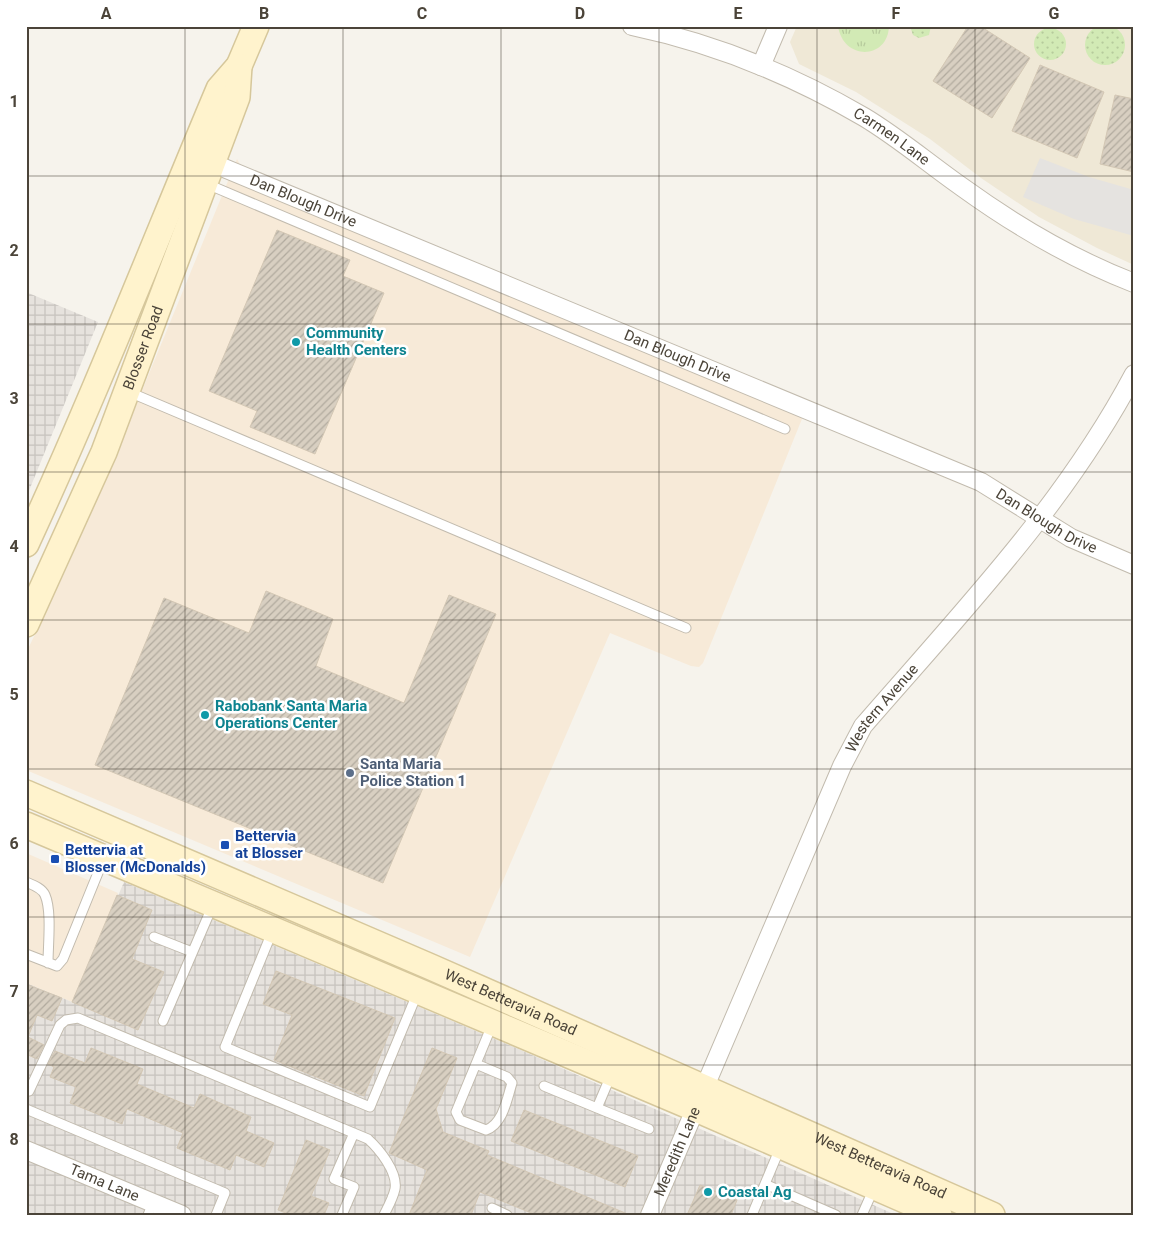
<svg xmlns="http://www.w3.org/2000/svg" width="1160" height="1241" viewBox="0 0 1160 1241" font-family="Roboto,sans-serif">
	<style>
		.commercial { fill: #f7ead8 }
		.industrial { fill: url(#industrial-grid) }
		.education { fill: #efe8d6 }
		.grass { fill: url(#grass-dots) }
		.park { fill: url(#park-tufts) }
		.parking { fill: #e5e3e0 }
		.building { fill: url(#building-hatch); stroke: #d3c7b4 }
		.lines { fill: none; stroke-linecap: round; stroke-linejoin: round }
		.service-casing { stroke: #c2bbae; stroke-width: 11 }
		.minor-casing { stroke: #c2bbae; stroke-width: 20 }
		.secondary-casing { stroke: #d6c79b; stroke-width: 28 }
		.service { stroke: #fff; stroke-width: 9 }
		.minor { stroke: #fff; stroke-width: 18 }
		.secondary { stroke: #fff3cd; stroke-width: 25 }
		.grid { fill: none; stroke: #4b4439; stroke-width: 1; stroke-opacity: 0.55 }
		.culture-dot { fill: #0f9aa8; stroke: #fff; stroke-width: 2 }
		.service-dot { fill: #5c6f8a; stroke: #fff; stroke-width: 2 }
		.transit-dot { fill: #1a4fb4; stroke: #fff; stroke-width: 2 }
		.labels { text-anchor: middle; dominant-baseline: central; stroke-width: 5; stroke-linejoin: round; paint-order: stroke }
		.street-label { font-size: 15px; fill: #4b4439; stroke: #fff }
		.culture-label { font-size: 15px; font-weight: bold; fill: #0d838f; stroke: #fff; text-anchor: start }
		.service-label { font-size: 15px; font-weight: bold; fill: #4e5e75; stroke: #fff; text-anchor: start }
		.transit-label { font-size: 15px; font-weight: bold; fill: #164399; stroke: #fff; text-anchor: start }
		.neatline { fill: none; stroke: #4b4439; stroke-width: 2 }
		.grid-label { font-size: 16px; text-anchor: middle; font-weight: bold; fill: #4b4439 }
	</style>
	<defs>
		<pattern id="industrial-grid" width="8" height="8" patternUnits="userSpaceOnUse" patternTransform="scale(1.25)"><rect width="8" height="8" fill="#e6e2dd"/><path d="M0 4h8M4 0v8" fill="none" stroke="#c7c3be"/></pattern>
		<pattern id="grass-dots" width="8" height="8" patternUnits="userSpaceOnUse" patternTransform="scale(1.25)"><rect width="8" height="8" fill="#d2eab5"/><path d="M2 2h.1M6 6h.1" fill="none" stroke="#b6ca9c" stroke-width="1.8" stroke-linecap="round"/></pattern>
		<pattern id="park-tufts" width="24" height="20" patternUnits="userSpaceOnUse" patternTransform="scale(1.25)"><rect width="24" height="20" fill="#d2eab5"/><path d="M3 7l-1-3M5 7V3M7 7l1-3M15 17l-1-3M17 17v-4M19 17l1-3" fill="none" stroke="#b6ca9c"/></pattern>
		<pattern id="building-hatch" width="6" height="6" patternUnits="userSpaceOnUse" patternTransform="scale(1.25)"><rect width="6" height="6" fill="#d8cfc1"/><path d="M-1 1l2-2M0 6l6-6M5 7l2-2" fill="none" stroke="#b1aa9e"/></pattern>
	</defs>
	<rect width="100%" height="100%" fill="#f6f3ec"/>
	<path class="commercial" d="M 237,159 L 243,170 L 806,409 L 703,663 L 699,667 L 691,666 L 610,633 L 470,957 L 26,770 L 26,653 L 64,574 L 110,469 Z
		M 26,853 L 118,893 L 72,1002 L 26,983 Z"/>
	<path class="industrial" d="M 26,292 L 98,322 L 26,498 Z
		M 124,882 L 516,1048 L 896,1215 L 26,1215 L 26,983 L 72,1002 Z"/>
	<path class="education" d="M 797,26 L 1134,26 L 1134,265 L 1097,248 L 1039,217 L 981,178 L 930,139 L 856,92 L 799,64 L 790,42 Z"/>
	<path class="grass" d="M1085 45a20 20 0 1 1 40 0a20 20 0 1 1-40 0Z
		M 910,26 L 931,26 L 929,35 L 919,38 L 913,35 Z
		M1034 44a16 16 0 1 1 32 0a16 16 0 1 1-32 0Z"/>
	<path class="park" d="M 838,26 L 889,26 C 888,60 843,61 838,26 Z"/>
	<path class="parking" d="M 1040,158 L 1089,177 L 1134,190 L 1134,236 L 1074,219 L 1023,197 Z"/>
	<path class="building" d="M 968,26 L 980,26 L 1030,58 L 992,118 L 933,81 Z
		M 1040,65 L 1104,92 L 1077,158 L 1012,131 Z
		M 1115,95 L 1134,99 L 1134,172 L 1100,164 Z
		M 277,230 L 350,260 L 343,276 L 384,293 L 315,454 L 250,427 L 257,411 L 209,391 Z
		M 266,591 L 333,619 L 316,666 L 404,703 L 449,595 L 496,614 L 383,883 L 95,765 L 164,598 L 249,633 Z
		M 117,895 L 152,910 L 132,959 L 164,972 L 138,1030 L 72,1002 Z
		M 276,971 L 395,1018 L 364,1096 L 274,1060 L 292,1015 L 263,1004 Z
		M 26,984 L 62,998 L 52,1021 L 37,1015 L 28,1037 L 44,1045 L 37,1059 L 26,1054 Z
		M 91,1048 L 143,1069 L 137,1084 L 194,1108 L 200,1094 L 251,1117 L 246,1131 L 274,1143 L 264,1167 L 236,1155 L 230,1170 L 177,1148 L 183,1133 L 127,1109 L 122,1124 L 70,1103 L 76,1087 L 50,1077 L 54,1067 L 48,1064 L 55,1051 L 85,1063 Z
		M 432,1048 L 457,1058 L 436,1109 L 443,1132 L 489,1151 L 487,1155 L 630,1215 L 536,1215 L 480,1192 L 471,1215 L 409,1215 L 427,1170 L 389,1153 Z
		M 524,1110 L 638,1156 L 625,1187 L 511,1141 Z
		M 306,1140 L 330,1150 L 311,1196 L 329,1203 L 324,1215 L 291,1215 L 278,1210 Z
		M 700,1185 L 737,1200 L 731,1215 L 687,1215 Z"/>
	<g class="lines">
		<defs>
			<path id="service" d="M 207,184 L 785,429
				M 129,392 L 686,628
				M 26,882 C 33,885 42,888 45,895 C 52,911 48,945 48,963
				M 272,932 L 225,1047 L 370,1107 L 417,994
				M 154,937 L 192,952
				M 26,954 L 57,966 L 63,959 L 104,858
				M 163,1021 L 212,907
				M 476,1064 L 507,1077 L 512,1083 C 507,1099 503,1124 486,1130 L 460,1120 L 456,1112 L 492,1025
				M 611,1075 L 597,1108 L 649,1129
				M 544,1086 L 597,1108
				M 29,1091 L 60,1025 L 66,1020 L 78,1018 L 368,1139 C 379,1149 398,1172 395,1189 C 393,1198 388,1207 384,1215
				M 26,1109 L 225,1193 L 216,1215
				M 765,1184 L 836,1215
				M 492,1208 L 507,1215
				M 148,1215 L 153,1202
				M 342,1215 L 354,1187 L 334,1179 L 354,1133
				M 752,1215 L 780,1148
				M 862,1215 L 874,1188"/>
			<g id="minor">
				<path id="s1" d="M 632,26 C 713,43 792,75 864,117 C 899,138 929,164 962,187 C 1016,226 1072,259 1134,283"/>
				<path d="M 761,66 L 778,26"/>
				<path id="s2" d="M 212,163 L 981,482 L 1071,538 L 1134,565"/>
				<path id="s3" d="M 26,1150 L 182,1215"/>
				<path id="s4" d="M 650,1215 L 842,766 L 863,726 C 960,614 1064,506 1134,374"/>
			</g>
			<g id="secondary">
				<path d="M 26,544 C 95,395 155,241 219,89 L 239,66 L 256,26"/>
				<path id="s5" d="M 26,624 L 104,452 L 237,97 L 239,66"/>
				<path id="s6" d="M 26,793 L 431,967 L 992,1215"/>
				<path d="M 26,825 L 694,1108 L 939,1215"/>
			</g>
		</defs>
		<use href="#service" class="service-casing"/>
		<use href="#minor" class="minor-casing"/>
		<use href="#secondary" class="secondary-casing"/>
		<use href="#service" class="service"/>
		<use href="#minor" class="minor"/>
		<use href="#secondary" class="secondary"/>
	</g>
	<path class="grid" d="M 185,26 L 185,1215M 343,26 L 343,1215M 501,26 L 501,1215M 659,26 L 659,1215M 817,26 L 817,1215M 975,26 L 975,1215M 26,176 L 1134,176M 26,324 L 1134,324M 26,472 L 1134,472M 26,620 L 1134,620M 26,769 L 1134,769M 26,917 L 1134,917M 26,1065 L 1134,1065"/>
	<g class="culture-dot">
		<circle cx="296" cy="342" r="5"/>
		<circle cx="205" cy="715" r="5"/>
		<circle cx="708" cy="1192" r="5"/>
	</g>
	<circle class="service-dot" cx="350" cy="773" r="5"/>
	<g class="transit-dot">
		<rect x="220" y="840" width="10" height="10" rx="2.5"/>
		<rect x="50" y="854" width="10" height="10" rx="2.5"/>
	</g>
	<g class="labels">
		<g class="street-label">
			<text stroke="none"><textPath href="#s1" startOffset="284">Carmen Lane</textPath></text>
			<text stroke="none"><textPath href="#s2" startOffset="99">Dan Blough Drive</textPath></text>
			<text stroke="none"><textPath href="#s5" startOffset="300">Blosser Road</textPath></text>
			<text stroke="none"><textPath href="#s2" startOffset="504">Dan Blough Drive</textPath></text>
			<text stroke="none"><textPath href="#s2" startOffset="909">Dan Blough Drive</textPath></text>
			<text stroke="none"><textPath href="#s4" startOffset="559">Western Avenue</textPath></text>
			<text stroke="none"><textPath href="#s6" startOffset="528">West Betteravia Road</textPath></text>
			<text stroke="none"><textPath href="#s4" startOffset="69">Meredith Lane</textPath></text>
			<text stroke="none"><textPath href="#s6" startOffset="932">West Betteravia Road</textPath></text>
			<text stroke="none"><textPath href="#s3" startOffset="85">Tama Lane</textPath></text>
		</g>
		<g class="culture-label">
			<text x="306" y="333">Community<tspan x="306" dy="17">Health Centers</tspan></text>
			<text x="215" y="706">Rabobank Santa Maria<tspan x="215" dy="17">Operations Center</tspan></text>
			<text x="718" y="1192">Coastal Ag</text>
		</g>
		<g class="service-label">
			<text x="360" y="764">Santa Maria<tspan x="360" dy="17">Police Station 1</tspan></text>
		</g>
		<g class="transit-label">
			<text x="235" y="836">Bettervia<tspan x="235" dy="17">at Blosser</tspan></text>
			<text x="65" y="850">Bettervia at<tspan x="65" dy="17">Blosser (McDonalds)</tspan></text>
		</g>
	</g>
	<rect width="1160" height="1241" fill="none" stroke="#ffffff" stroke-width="55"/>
	<rect x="28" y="28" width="1104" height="1186" class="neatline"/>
	<g class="grid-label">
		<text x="106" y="19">A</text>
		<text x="264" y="19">B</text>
		<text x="422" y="19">C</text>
		<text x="580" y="19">D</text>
		<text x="738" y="19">E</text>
		<text x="896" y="19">F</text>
		<text x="1054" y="19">G</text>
		<text x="14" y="107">1</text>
		<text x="14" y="256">2</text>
		<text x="14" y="404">3</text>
		<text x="14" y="552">4</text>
		<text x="14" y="700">5</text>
		<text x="14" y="849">6</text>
		<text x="14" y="997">7</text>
		<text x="14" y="1145">8</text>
	</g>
</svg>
